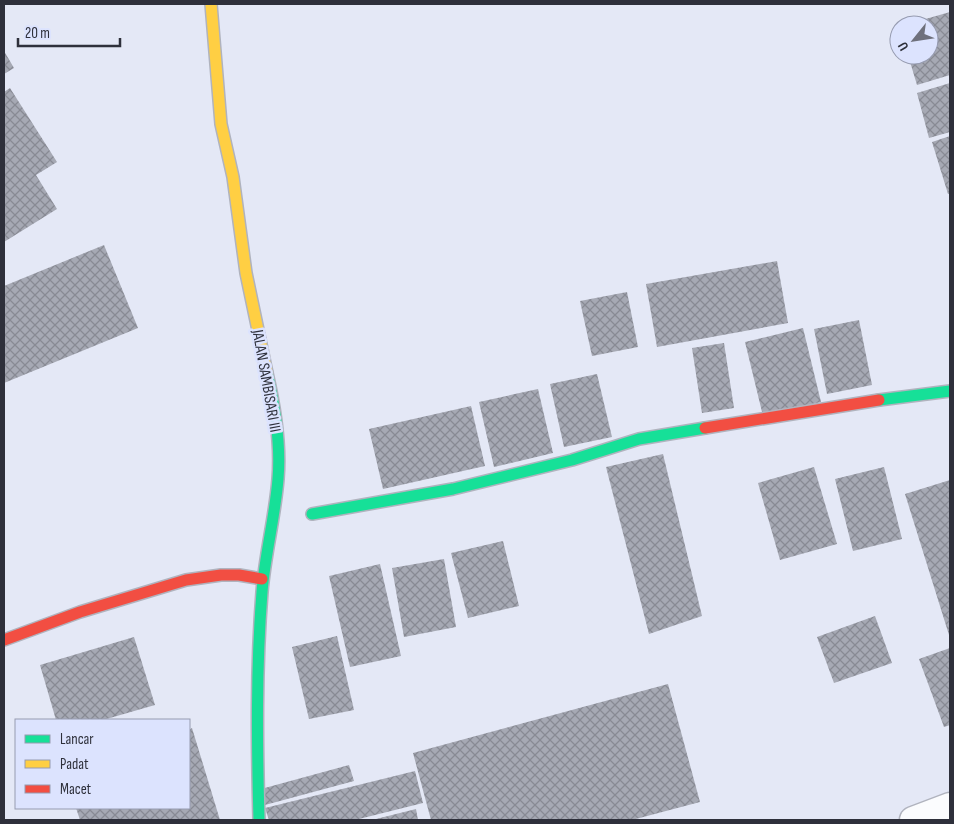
<svg xmlns="http://www.w3.org/2000/svg" width="954" height="824" viewBox="0 0 954 824" font-family="'Sofia Sans Condensed',sans-serif">
	<style>
		.building { fill: url(#building-cross-hatch) }
		.lines { fill: none; stroke-linecap: round; stroke-linejoin: round }
		.street-casing { stroke: #b0b3be; stroke-width: 29 }
		.fast-casing { stroke: #b0b3be; stroke-width: 14 }
		.slow-casing { stroke: #b0b3be; stroke-width: 14 }
		.jam-casing { stroke: #b0b3be; stroke-width: 14 }
		.street { stroke: #fbfcfe; stroke-width: 26 }
		.fast { stroke: #16e098; stroke-width: 11 }
		.slow { stroke: #ffcf43; stroke-width: 11 }
		.jam { stroke: #f24e42; stroke-width: 11 }
		.labels { text-anchor: middle; dominant-baseline: central; stroke-width: 5; stroke-linejoin: round; paint-order: stroke }
		.street-label { font-size: 16px; fill: #2e303b; stroke: #dce3fe }
	</style>
	<defs>
		<pattern id="building-cross-hatch" width="8" height="8" patternUnits="userSpaceOnUse" patternTransform="scale(1.25)"><rect width="8" height="8" fill="#a6a9b4"/><path d="M0 0l8 8M0 8l8-8" fill="none" stroke="#888a94"/></pattern>
	</defs>
	<rect width="100%" height="100%" fill="#e4e8f6"/>
	<path class="building" d="M 950,12 L 950,75 L 917,85 L 908,55 L 929,55 L 929,25 L 908,24 Z
		M 4,51 L 14,68 L 4,74 Z
		M 950,83 L 950,132 L 929,138 L 917,93 Z
		M 10,88 L 57,162 L 36,175 L 57,209 L 4,242 L 4,92 Z
		M 950,136 L 950,194 L 948,194 L 932,142 Z
		M 104,245 L 138,328 L 4,383 L 4,286 Z
		M 777,261 L 788,323 L 657,347 L 646,284 Z
		M 627,292 L 638,347 L 592,356 L 580,301 Z
		M 859,320 L 872,385 L 827,394 L 814,329 Z
		M 803,328 L 821,402 L 763,416 L 745,342 Z
		M 724,343 L 734,408 L 702,413 L 692,348 Z
		M 597,374 L 612,437 L 564,447 L 550,384 Z
		M 538,389 L 553,453 L 494,467 L 479,402 Z
		M 471,406 L 485,466 L 383,489 L 369,429 Z
		M 663,454 L 702,616 L 649,634 L 606,467 Z
		M 814,467 L 837,544 L 780,560 L 758,483 Z
		M 884,467 L 902,539 L 853,551 L 835,479 Z
		M 950,480 L 950,635 L 949,635 L 905,494 Z
		M 503,541 L 519,606 L 468,618 L 451,553 Z
		M 444,559 L 456,627 L 404,637 L 392,568 Z
		M 380,564 L 401,656 L 350,667 L 329,576 Z
		M 875,616 L 892,663 L 834,683 L 817,637 Z
		M 337,636 L 354,710 L 309,719 L 292,647 Z
		M 134,637 L 155,705 L 103,720 L 56,720 L 40,665 Z
		M 950,648 L 950,725 L 944,727 L 919,659 Z
		M 668,684 L 700,802 L 632,820 L 431,820 L 413,753 Z
		M 192,728 L 220,820 L 80,820 L 76,808 L 189,808 L 189,730 Z
		M 349,765 L 354,781 L 265,805 L 261,789 Z
		M 415,771 L 423,803 L 355,820 L 269,820 L 265,808 Z
		M 416,809 L 418,820 L 372,820 Z"/>
	<g class="lines">
		<defs>
			<path id="street" d="M 913,820 L 950,806"/>
			<path id="fast" d="M 879,400 L 950,391
				M 312,514 L 453,489 L 572,460 L 639,439 L 705,428
				M 259,820 C 257,744 256,668 262,592 C 265,554 275,517 278,479 C 281,444 275,407 267,373"/>
			<path id="slow" d="M 211,4 L 221,124 L 233,177 L 246,273 L 267,373"/>
			<path id="jam" d="M 705,428 L 879,400
				M 4,640 L 80,612 L 186,580 L 221,575 L 239,575 L 262,579"/>
		</defs>
		<use href="#street" class="street-casing"/>
		<use href="#fast" class="fast-casing"/>
		<use href="#slow" class="slow-casing"/>
		<use href="#jam" class="jam-casing"/>
		<use href="#street" class="street"/>
		<use href="#fast" class="fast"/>
		<use href="#slow" class="slow"/>
		<use href="#jam" class="jam"/>
	</g>
	<g class="labels">
		<g class="street-label">
			<text transform="translate(266 381) rotate(80)">JALAN SAMBISARI III</text>
		</g>
	</g>
	<rect width="954" height="824" fill="none" stroke="#2e303b" stroke-width="10"/>
	<rect x="15" y="719" width="175" height="90" fill="#dce3fe" stroke="#969bb0"/>
	<rect x="25" y="735" width="25" height="8" fill="#16e098" stroke="#969bb0"/>
	<text x="60" y="744" font-size="15" fill="#2e303b">Lancar</text>
	<rect x="25" y="760" width="25" height="8" fill="#ffcf43" stroke="#969bb0"/>
	<text x="60" y="769" font-size="15" fill="#2e303b">Padat</text>
	<rect x="25" y="785" width="25" height="8" fill="#f24e42" stroke="#969bb0"/>
	<text x="60" y="794" font-size="15" fill="#2e303b">Macet</text>
	<g transform="translate(914 40) rotate(240)"><circle r="24" fill="#dce3fe" stroke="#969bb0"/>
	<path d="M0-4L9 19L0 12L-9 19Z" fill="#6e707c"/>
	<text y="-8" font-size="14" font-weight="bold" text-anchor="middle" fill="#2e303b">U</text>
	</g>
	<path d="M18 38v8h102v-8" fill="none" stroke="#2e303b" stroke-width="2.5"/>
	<text x="25" y="38" font-size="15" fill="#2e303b" stroke="#dce3fe" stroke-width="4" paint-order="stroke">20 m</text>
</svg>
